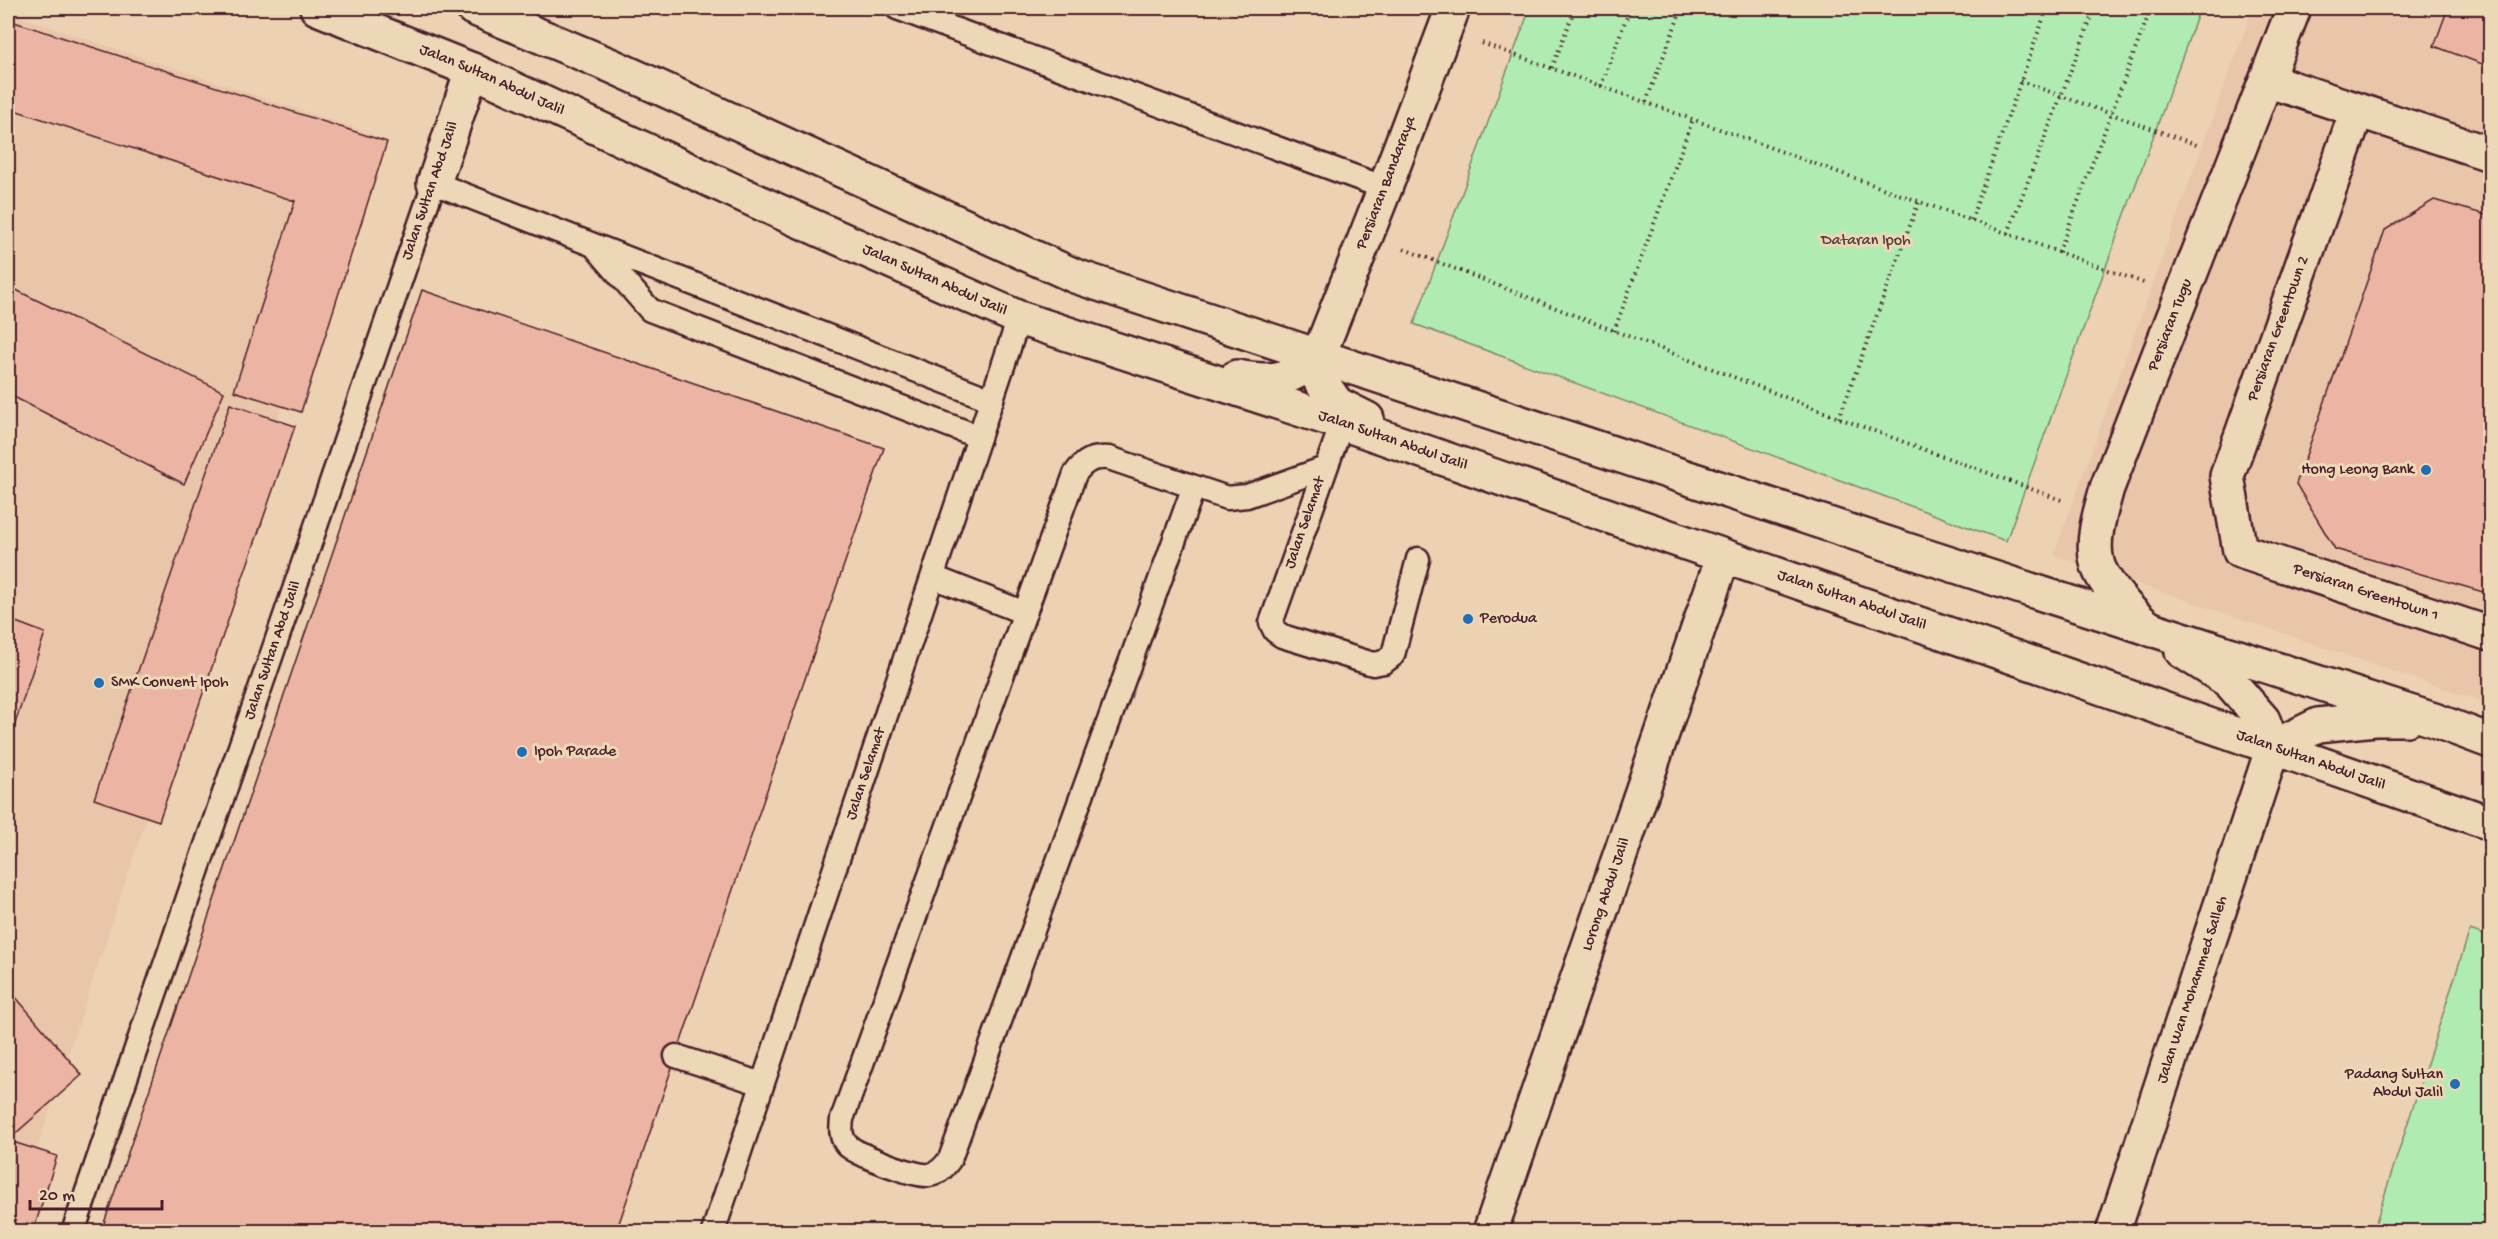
<svg xmlns="http://www.w3.org/2000/svg" width="2498" height="1239" viewBox="0 0 2498 1239" font-family="'Gochi Hand',sans-serif">
	<style>
		.built { fill: #e9c5aa }
		.green { fill: #b0ecb2; stroke: #7d866e; stroke-width: 1.5 }
		.building { fill: #ecb4a2; stroke: #4a1f2b; stroke-width: 1.5 }
		.lines { fill: none; stroke-linecap: round; stroke-linejoin: round }
		.service-casing { stroke: #4a1f2b; stroke-width: 27 }
		.minor-casing { stroke: #4a1f2b; stroke-width: 38 }
		.tertiary-casing { stroke: #4a1f2b; stroke-width: 38 }
		.path { stroke: #4a1f2b; stroke-width: 4; stroke-dasharray: 1.5 4.5; stroke-linecap: butt }
		.service { stroke: #ecd8b6; stroke-width: 22 }
		.minor { stroke: #ecd8b6; stroke-width: 33 }
		.tertiary { stroke: #ecd8b6; stroke-width: 33 }
		.poi-dot { fill: #1f6fb2; stroke: #ecd8b6; stroke-width: 2 }
		.labels { text-anchor: middle; dominant-baseline: central; stroke-width: 6; stroke-linejoin: round; paint-order: stroke }
		.street-label { font-size: 16px; fill: #4a1f2b; stroke: #ecd8b6 }
		.park-label { font-size: 16px; fill: #593e3f; stroke: #ecd8b6 }
		.poi-label { font-size: 16px; fill: #4a1f2b; stroke: #ecd8b6; text-anchor: start }
	</style>
	<rect width="100%" height="100%" fill="#ecd1b2"/>
	<filter id="ink" filterUnits="userSpaceOnUse"><feTurbulence type="fractalNoise" baseFrequency=".0167" numOctaves="2"/><feDisplacementMap in="SourceGraphic" scale="12" xChannelSelector="R" yChannelSelector="G"/><feConvolveMatrix kernelMatrix="1 2 1 2 8 2 1 2 1" color-interpolation-filters="sRGB"/></filter>
	<g filter="url(#ink)">
		<path class="built" d="M 2253,8 L 2490,8 L 2490,704 L 2054,555 Z
			M 8,13 L 372,134 L 10,1231 L 8,1232 Z"/>
		<path class="green" d="M 1530,8 L 2200,8 L 2006,541 L 1414,324 Z
			M 2470,930 L 2490,937 L 2490,1231 L 2373,1231 Z"/>
		<path class="building" d="M 2448,8 L 2490,8 L 2490,67 L 2434,46 Z
			M 8,20 L 387,142 L 301,412 L 234,391 L 295,201 L 8,108 Z
			M 2434,200 L 2490,216 L 2490,594 L 2335,549 L 2296,484 L 2385,230 Z
			M 8,286 L 224,392 L 184,484 L 8,394 Z
			M 422,290 L 884,448 L 676,1056 L 616,1232 L 101,1232 Z
			M 230,404 L 295,426 L 159,821 L 94,799 Z
			M 8,619 L 45,633 L 8,745 Z
			M 8,988 L 82,1075 L 8,1140 Z
			M 13,1142 L 57,1156 L 33,1232 L 8,1232 L 8,1160 Z"/>
		<g class="lines">
			<defs>
				<g id="service">
					<path d="M 897,8 L 1385,188"/>
					<path d="M 597,249 L 650,310 L 979,437"/>
					<path d="M 1342,423 L 1271,623 L 1275,631 L 1282,636 L 1373,664 L 1384,662 L 1393,655 L 1418,559"/>
					<path d="M 1193,489 L 950,1159 C 945,1166 939,1174 929,1175 C 916,1177 857,1155 847,1145 C 840,1137 841,1128 842,1119 L 1075,474 C 1085,460 1093,457 1109,458 L 1227,498 L 1247,496 L 1325,468"/>
					<path d="M 933,577 L 1025,613"/>
					<path d="M 676,1056 L 762,1084"/>
					<path id="s1" d="M 73,1232 L 434,183 L 992,400"/>
					<path id="s2" d="M 713,1232 L 1019,318"/>
				</g>
				<g id="minor">
					<path d="M 2267,80 L 2490,154"/>
					<path id="s3" d="M 2357,111 L 2227,476 L 2240,551 L 2490,634"/>
					<path d="M 434,183 L 472,70"/>
					<path id="s4" d="M 2153,630 C 2141,624 2131,612 2122,602 C 2113,590 2100,577 2097,562 C 2091,539 2101,510 2107,488 L 2294,8"/>
					<path id="s5" d="M 1490,1232 L 1723,557"/>
				</g>
				<g id="tertiary">
					<path id="s6" d="M 317,8 L 472,70 L 778,211 L 1019,318 L 1342,423 L 2490,823"/>
					<path d="M 473,8 L 612,66 L 1075,276 L 1925,556 L 2434,720 L 2490,741"/>
					<path d="M 1237,377 C 1274,384 1289,380 1318,357"/>
					<path id="s7" d="M 1367,419 L 1337,404 L 1320,380 L 1318,357 L 1385,188 L 1453,8"/>
					<path d="M 2182,651 L 2229,681 L 2263,720 L 2273,747"/>
					<path d="M 2273,747 L 2318,725 L 2375,719 L 2407,719"/>
					<path id="s8" d="M 2113,1232 L 2273,747"/>
				</g>
			</defs>
			<use href="#service" class="service-casing"/>
			<use href="#minor" class="minor-casing"/>
			<use href="#tertiary" class="tertiary-casing"/>
			<path class="path" d="M 2229,8 L 2248,14
				M 1482,43 L 2144,283
				M 1552,68 L 1575,8
				M 2020,81 L 2197,145
				M 1601,86 L 1630,8
				M 1646,102 L 1682,8
				M 1971,220 L 2047,8
				M 2008,233 L 2095,8
				M 1404,249 L 1839,418 L 2064,501
				M 2059,252 L 2151,8
				M 1614,331 L 1693,119
				M 1839,418 L 1919,201"/>
			<use href="#service" class="service"/>
			<use href="#minor" class="minor"/>
			<use href="#tertiary" class="tertiary"/>
		</g>
	</g>
	<g class="poi-dot">
		<circle cx="2426" cy="470" r="6"/>
		<circle cx="1468" cy="619" r="6"/>
		<circle cx="99" cy="683" r="6"/>
		<circle cx="522" cy="752" r="6"/>
		<circle cx="2455" cy="1084" r="6"/>
	</g>
	<g class="labels">
		<g class="street-label">
			<text stroke="none"><textPath href="#s6" startOffset="189">Jalan Sultan Abdul Jalil</textPath></text>
			<text stroke="none"><textPath href="#s7" startOffset="273">Persiaran Bandaraya</textPath></text>
			<text transform="translate(431 191) rotate(-71)">Jalan Sultan Abd Jalil</text>
			<text stroke="none"><textPath href="#s6" startOffset="675">Jalan Sultan Abdul Jalil</textPath></text>
			<text stroke="none"><textPath href="#s4" startOffset="340">Persiaran Tugu</textPath></text>
			<text transform="translate(2279 329) rotate(-70)">Persiaran Greentown 2</text>
			<text stroke="none"><textPath href="#s6" startOffset="1161">Jalan Sultan Abdul Jalil</textPath></text>
			<text transform="translate(1306 523) rotate(-71)">Jalan Selamat</text>
			<text stroke="none"><textPath href="#s3" startOffset="596">Persiaran Greentown 1</textPath></text>
			<text stroke="none"><textPath href="#s6" startOffset="1647">Jalan Sultan Abdul Jalil</textPath></text>
			<text stroke="none"><textPath href="#s1" startOffset="615">Jalan Sultan Abd Jalil</textPath></text>
			<text stroke="none"><textPath href="#s6" startOffset="2133">Jalan Sultan Abdul Jalil</textPath></text>
			<text stroke="none"><textPath href="#s2" startOffset="483">Jalan Selamat</textPath></text>
			<text stroke="none"><textPath href="#s5" startOffset="357">Lorong Abdul Jalil</textPath></text>
			<text stroke="none"><textPath href="#s8" startOffset="255">Jalan Wan Mohammed Salleh</textPath></text>
		</g>
		<g class="park-label">
			<text x="1866" y="241">Dataran Ipoh</text>
		</g>
		<g class="poi-label">
			<text x="2414" y="470" text-anchor="end">Hong Leong Bank</text>
			<text x="1480" y="619">Perodua</text>
			<text x="111" y="683">SMK Convent Ipoh</text>
			<text x="534" y="752">Ipoh Parade</text>
			<text x="2443" y="1075" text-anchor="end">Padang Sultan<tspan x="2443" dy="18">Abdul Jalil</tspan></text>
		</g>
	</g>
	<rect width="2498" height="1239" fill="none" stroke="#ecd8b6" stroke-width="30"/>
	<rect x="15" y="15" width="2468" height="1209" fill="none" stroke="#4a1f2b" stroke-width="2" filter="url(#ink)"/>
	<path d="M30 1200v9h132v-9" fill="none" stroke="#4a1f2b" stroke-width="3"/>
	<text x="39" y="1200" font-size="18" fill="#4a1f2b" stroke="#ecd8b6" stroke-width="4.5" paint-order="stroke">20 m</text>
</svg>
